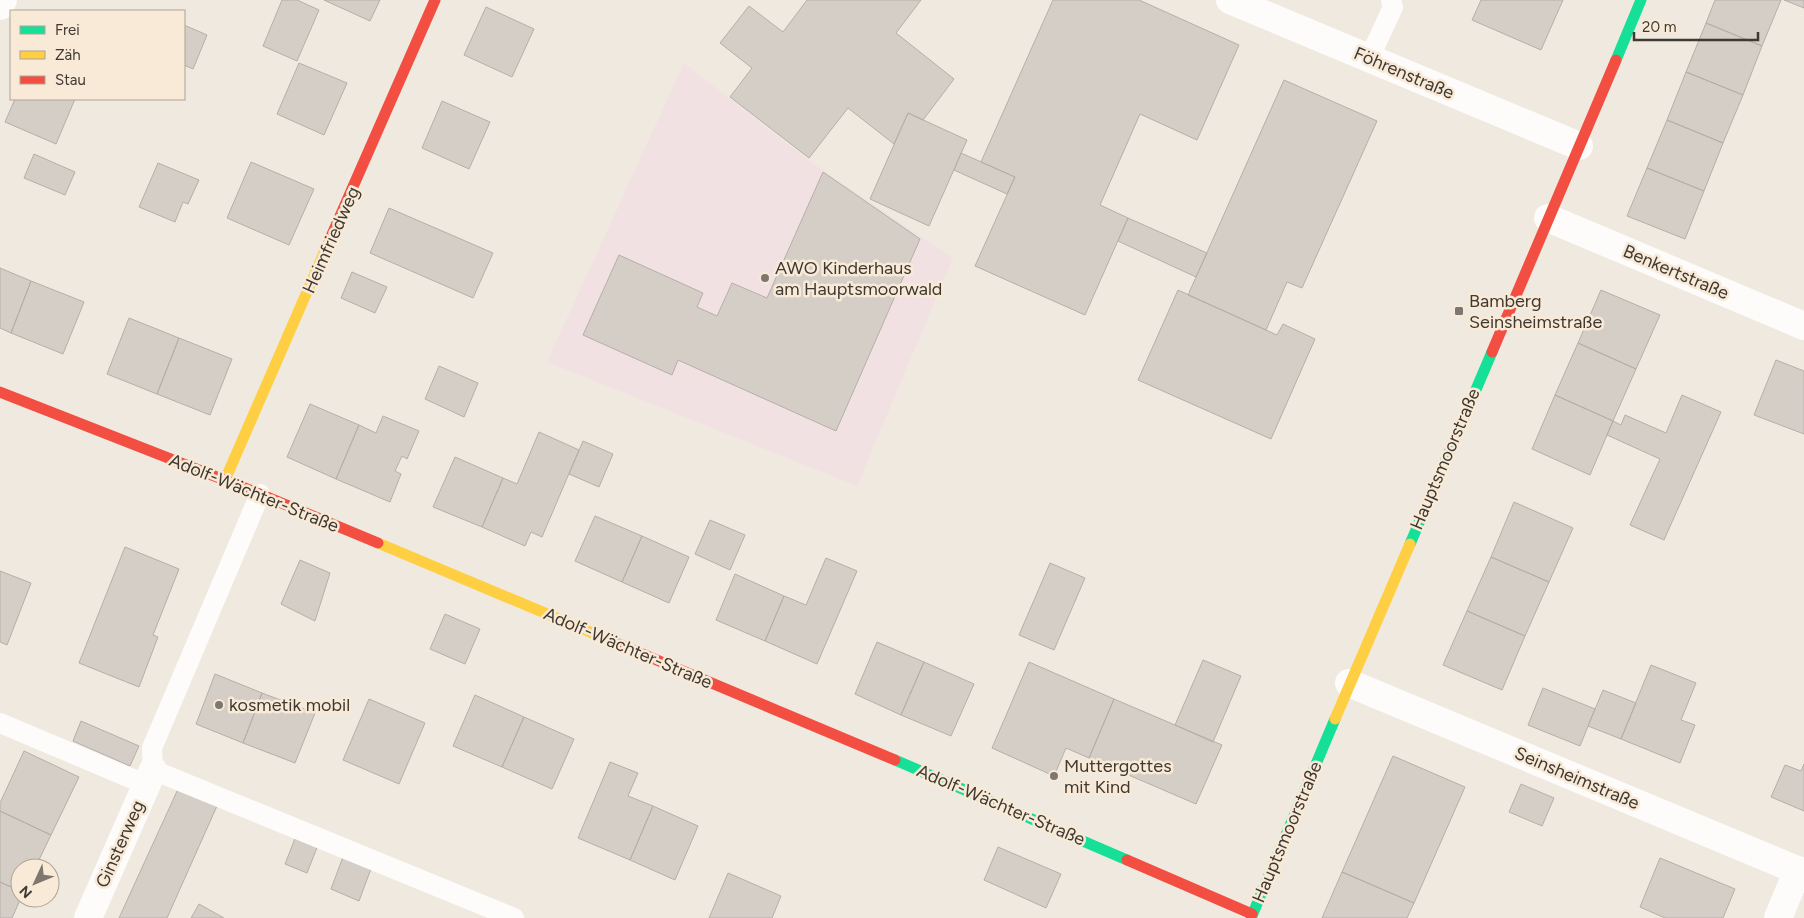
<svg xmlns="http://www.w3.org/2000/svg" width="1804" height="918" viewBox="0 0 1804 918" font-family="Figtree,sans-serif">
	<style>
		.education { fill: #f2e1e2 }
		.building { fill: #d5cec7; stroke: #b6aea8 }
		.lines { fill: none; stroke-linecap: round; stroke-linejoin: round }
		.lane { stroke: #fdfcfa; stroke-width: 20 }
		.street { stroke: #fdfcfa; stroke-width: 28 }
		.fast { stroke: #16e098; stroke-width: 11 }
		.slow { stroke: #ffcf43; stroke-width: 11 }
		.jam { stroke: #f24e42; stroke-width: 11 }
		.poi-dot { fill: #7d776f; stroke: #f8ead7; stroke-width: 2 }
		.labels { text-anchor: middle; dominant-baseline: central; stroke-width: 5; stroke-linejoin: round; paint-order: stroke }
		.street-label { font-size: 18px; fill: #3f3932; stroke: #f8ead7 }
		.poi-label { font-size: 18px; fill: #3f3932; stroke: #f8ead7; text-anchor: start }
	</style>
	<rect width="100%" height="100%" fill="#f0e9df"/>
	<path class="education" d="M 684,63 L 812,163 L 953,258 L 857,486 L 547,362 Z"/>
	<path class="building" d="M 282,0 L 297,0 L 319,10 L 297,61 L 263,46 Z
		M 324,0 L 380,0 L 370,21 Z
		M 807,0 L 921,0 L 896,33 L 954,79 L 923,120 L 908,113 L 894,144 L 848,108 L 809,158 L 730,97 L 752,68 L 720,43 L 749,6 L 783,32 Z
		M 1053,0 L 1139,0 L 1239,45 L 1197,140 L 1140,114 L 1100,205 L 1128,218 L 1085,315 L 975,266 L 1015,177 L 981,162 Z
		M 1481,0 L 1563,0 L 1541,50 L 1472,20 Z
		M 1715,0 L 1781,0 L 1762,46 L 1706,23 Z
		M 1784,0 L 1804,0 L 1804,8 Z
		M 486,7 L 534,29 L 512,77 L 464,55 Z
		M 1706,23 L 1762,46 L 1743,95 L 1686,72 Z
		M 184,25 L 207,35 L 193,69 L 184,65 Z
		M 299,63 L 347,83 L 324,135 L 277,114 Z
		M 1686,72 L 1743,95 L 1723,143 L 1667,120 Z
		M 1284,80 L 1377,121 L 1302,288 L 1287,282 L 1266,330 L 1188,295 Z
		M 15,99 L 75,99 L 56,144 L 5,122 Z
		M 442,101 L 490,122 L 469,169 L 422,148 Z
		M 908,113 L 967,140 L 929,226 L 870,199 Z
		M 1667,120 L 1723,143 L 1704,191 L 1647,168 Z
		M 961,153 L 1015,177 L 1007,194 L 954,170 Z
		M 34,154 L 75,172 L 65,195 L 24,178 Z
		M 251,162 L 314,189 L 289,245 L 227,218 Z
		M 158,163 L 199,180 L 188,204 L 183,202 L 175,222 L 139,207 Z
		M 1647,168 L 1704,191 L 1685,239 L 1627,216 Z
		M 823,172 L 920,239 L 836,431 L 678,360 L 672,375 L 583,335 L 619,255 L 703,293 L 697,307 L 717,316 L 732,283 L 767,298 Z
		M 389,208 L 493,253 L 473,298 L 370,253 Z
		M 1128,218 L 1207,253 L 1196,277 L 1118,241 Z
		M 0,268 L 31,281 L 11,333 L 0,328 Z
		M 352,272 L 387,287 L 375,313 L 341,298 Z
		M 31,281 L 84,302 L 63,354 L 11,333 Z
		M 1178,290 L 1277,335 L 1283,324 L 1315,339 L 1271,439 L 1138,380 Z
		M 1601,290 L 1660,315 L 1636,369 L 1578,343 Z
		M 129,318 L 179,338 L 157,394 L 107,374 Z
		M 179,338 L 232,359 L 210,415 L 157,394 Z
		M 1578,343 L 1636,369 L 1613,421 L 1555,395 Z
		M 1776,360 L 1804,371 L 1804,434 L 1754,415 Z
		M 439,366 L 478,383 L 464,417 L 425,399 Z
		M 1555,395 L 1613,421 L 1590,475 L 1532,449 Z
		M 1682,395 L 1721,412 L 1664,540 L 1630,525 L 1660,459 L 1607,435 L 1613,421 L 1621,425 L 1625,415 L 1666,433 Z
		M 310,404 L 359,425 L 336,479 L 287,457 Z
		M 383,416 L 419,431 L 407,459 L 402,456 L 395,471 L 401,474 L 390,502 L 336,479 L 359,425 L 376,433 Z
		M 539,432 L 579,450 L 542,537 L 531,532 L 525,546 L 482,527 L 503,478 L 517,484 Z
		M 583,441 L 613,454 L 599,487 L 569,474 Z
		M 455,457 L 503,478 L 482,527 L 433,507 Z
		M 1514,502 L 1573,528 L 1549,582 L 1491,557 Z
		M 595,516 L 642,536 L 622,582 L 575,561 Z
		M 710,520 L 745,535 L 730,570 L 695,554 Z
		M 642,536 L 689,557 L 669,603 L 622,582 Z
		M 125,547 L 179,569 L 153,635 L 158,637 L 139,687 L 79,663 Z
		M 1491,557 L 1549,582 L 1525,636 L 1467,611 Z
		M 826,558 L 857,571 L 817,664 L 765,641 L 784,596 L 806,605 Z
		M 300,560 L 330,573 L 315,621 L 281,604 Z
		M 1050,563 L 1085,578 L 1054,650 L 1019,635 Z
		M 0,571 L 31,583 L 7,645 L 0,642 Z
		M 735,574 L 784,596 L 765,641 L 716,620 Z
		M 1467,611 L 1525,636 L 1502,690 L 1443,665 Z
		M 445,614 L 480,629 L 465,664 L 430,649 Z
		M 877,642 L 924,662 L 901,715 L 855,694 Z
		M 1203,660 L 1241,676 L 1213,742 L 1175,725 Z
		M 924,662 L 974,684 L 951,736 L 901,715 Z
		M 1029,662 L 1114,699 L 1089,758 L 1066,748 L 1054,776 L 992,748 Z
		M 1651,665 L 1696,683 L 1681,720 L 1695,725 L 1680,763 L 1621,739 Z
		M 215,674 L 262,693 L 243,743 L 196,724 Z
		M 1543,688 L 1595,709 L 1580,746 L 1528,725 Z
		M 1603,690 L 1636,703 L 1621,739 L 1588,726 Z
		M 262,693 L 315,713 L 295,763 L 243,743 Z
		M 475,695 L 524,717 L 502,767 L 453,746 Z
		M 369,699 L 425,723 L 399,784 L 343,760 Z
		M 1114,699 L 1222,745 L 1196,804 L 1089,758 Z
		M 524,717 L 574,739 L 552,789 L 502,767 Z
		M 81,721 L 139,746 L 130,766 L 73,741 Z
		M 24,751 L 79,777 L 51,835 L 0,811 L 0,803 Z
		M 1393,756 L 1465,787 L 1414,903 L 1342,872 Z
		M 610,762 L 638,773 L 628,796 L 653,806 L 630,860 L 578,838 Z
		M 1804,764 L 1804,811 L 1771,797 L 1785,765 L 1801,771 Z
		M 1521,784 L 1554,798 L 1542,826 L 1509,812 Z
		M 178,789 L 217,806 L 167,918 L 119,918 Z
		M 653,806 L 698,826 L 675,880 L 630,860 Z
		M 0,811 L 51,835 L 35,868 L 20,868 L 20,891 L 0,882 Z
		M 296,836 L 318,845 L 307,873 L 285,864 Z
		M 998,847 L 1061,874 L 1046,908 L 984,880 Z
		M 344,854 L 372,866 L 359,901 L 331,889 Z
		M 1660,858 L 1735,889 L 1723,918 L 1665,918 L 1640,907 Z
		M 1342,872 L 1414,903 L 1407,918 L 1322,918 Z
		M 728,873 L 781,896 L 772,918 L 709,918 Z
		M 0,882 L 20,891 L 20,898 L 21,898 L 12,918 L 0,918 Z
		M 199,904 L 224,918 L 191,918 Z"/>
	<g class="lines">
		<path class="lane" d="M 1369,59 L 1393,7 L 1391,0
			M 260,494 L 152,748 L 153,770 L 514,918
			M 0,723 L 147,785"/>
		<path class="street" d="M 1230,0 L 1579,146
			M 0,6 L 3,0
			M 1548,218 L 1804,326
			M 1349,683 L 1804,873
			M 88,918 L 153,770
			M 1778,918 L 1798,870"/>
		<path class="fast" d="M 1616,60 L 1641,0
			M 1410,544 L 1492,352
			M 895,760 L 1127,860
			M 1251,918 L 1335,719"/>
		<path class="slow" d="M 225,480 L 330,239
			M 378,543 L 609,640
			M 1335,719 L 1410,544"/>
		<path class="jam" d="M 330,239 L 435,0
			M 1492,352 L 1616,60
			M 0,392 L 260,494 L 378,543
			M 609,640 L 895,760
			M 1127,860 L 1252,914"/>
	</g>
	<g class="poi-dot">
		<circle cx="765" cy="278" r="5"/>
		<rect x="1454" y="306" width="10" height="10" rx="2.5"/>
		<circle cx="219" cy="705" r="5"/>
		<circle cx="1054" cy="776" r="5"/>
	</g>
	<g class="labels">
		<g class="street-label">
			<text transform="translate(1404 73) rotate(23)">Föhrenstraße</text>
			<text transform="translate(331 240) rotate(-66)">Heimfriedweg</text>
			<text transform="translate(1676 272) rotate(23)">Benkertstraße</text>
			<text transform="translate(1445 459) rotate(-67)">Hauptsmoorstraße</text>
			<text transform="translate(254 493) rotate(22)">Adolf-Wächter-Straße</text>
			<text transform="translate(628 648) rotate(23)">Adolf-Wächter-Straße</text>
			<text transform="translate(1577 778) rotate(23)">Seinsheimstraße</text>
			<text transform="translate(1001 805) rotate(23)">Adolf-Wächter-Straße</text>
			<text transform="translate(1287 832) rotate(-67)">Hauptsmoorstraße</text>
			<text transform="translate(120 844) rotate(-66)">Ginsterweg</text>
		</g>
		<g class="poi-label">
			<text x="775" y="268">AWO Kinderhaus<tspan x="775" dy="21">am Hauptsmoorwald</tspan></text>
			<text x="1469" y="301">Bamberg<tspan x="1469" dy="21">Seinsheimstraße</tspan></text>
			<text x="229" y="705">kosmetik mobil</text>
			<text x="1064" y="766">Muttergottes<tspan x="1064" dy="21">mit Kind</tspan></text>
		</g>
	</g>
	<rect x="10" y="10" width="175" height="90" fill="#f8ead7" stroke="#aea395"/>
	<rect x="20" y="26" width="25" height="8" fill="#16e098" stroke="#aea395"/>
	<text x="55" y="35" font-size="15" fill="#3f3932">Frei</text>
	<rect x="20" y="51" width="25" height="8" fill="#ffcf43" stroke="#aea395"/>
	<text x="55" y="60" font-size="15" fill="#3f3932">Zäh</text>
	<rect x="20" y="76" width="25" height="8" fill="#f24e42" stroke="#aea395"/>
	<text x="55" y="85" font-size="15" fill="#3f3932">Stau</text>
	<g transform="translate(35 883) rotate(226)"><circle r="24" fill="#f8ead7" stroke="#aea395"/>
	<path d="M0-4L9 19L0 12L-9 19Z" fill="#7d776f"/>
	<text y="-8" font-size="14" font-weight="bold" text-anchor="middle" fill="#3f3932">N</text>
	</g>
	<path d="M1634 32v8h124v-8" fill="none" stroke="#3f3932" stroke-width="2.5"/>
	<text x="1642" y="32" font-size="15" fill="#3f3932" stroke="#f8ead7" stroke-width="4" paint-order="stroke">20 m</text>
</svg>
